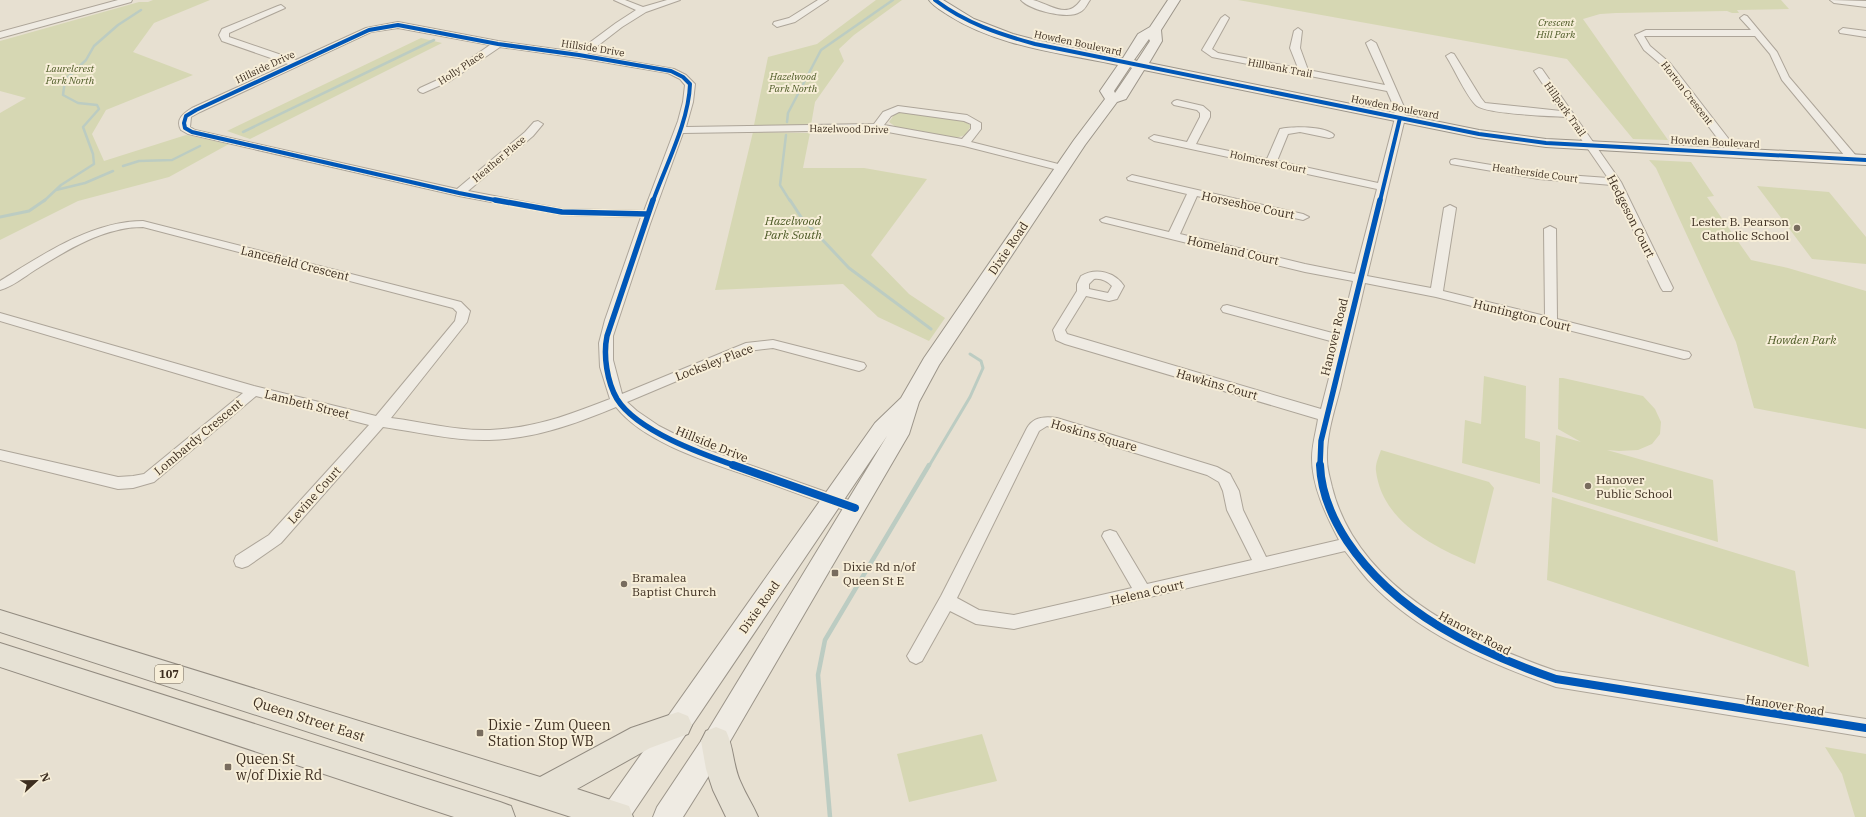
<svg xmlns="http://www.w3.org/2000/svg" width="1866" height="817" viewBox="0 0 1866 817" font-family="'IBM Plex Serif',serif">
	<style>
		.green { fill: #d6d7b3 }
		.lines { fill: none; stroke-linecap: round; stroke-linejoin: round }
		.stream-far2 { stroke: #bcccc2; stroke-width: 2.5 }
		.stream-far1 { stroke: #bcccc2; stroke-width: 3 }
		.stream { stroke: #bcccc2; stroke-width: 4.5 }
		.street-casing { stroke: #ada599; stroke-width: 2 }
		.secondary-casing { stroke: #9c958a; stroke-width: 2 }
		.primary-casing { stroke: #928b80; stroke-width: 2 }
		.street { fill: #efebe3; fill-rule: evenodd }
		.secondary { fill: #efebe3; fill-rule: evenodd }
		.primary { fill: #e6e1d4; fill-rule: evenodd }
		.cycleway-far2-casing { stroke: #f7eed8; stroke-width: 5.5 }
		.cycleway-far1-casing { stroke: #f7eed8; stroke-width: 8 }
		.cycleway-casing { stroke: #f7eed8; stroke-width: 10 }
		.cycleway-far2 { stroke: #0057b8; stroke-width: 4 }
		.cycleway-far1 { stroke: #0057b8; stroke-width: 5.5 }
		.cycleway { stroke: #0057b8; stroke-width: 8 }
		.poi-dot { fill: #786c5e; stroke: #f7eed8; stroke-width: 1.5 }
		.labels { text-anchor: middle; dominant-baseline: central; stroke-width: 4; stroke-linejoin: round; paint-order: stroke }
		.far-park-label { font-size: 10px; font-style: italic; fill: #4d5a26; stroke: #f7eed8 }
		.far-street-label { font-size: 10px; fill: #3d2e20; stroke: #f7eed8 }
		.shield { fill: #f7eed8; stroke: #756857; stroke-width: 1 }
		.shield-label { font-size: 11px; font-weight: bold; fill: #3d2e20 }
		.street-label { font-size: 12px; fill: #3d2e20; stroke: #f7eed8 }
		.park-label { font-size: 12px; font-style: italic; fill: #4d5a26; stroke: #f7eed8 }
		.poi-label { font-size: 12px; fill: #3d2e20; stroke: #f7eed8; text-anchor: start }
		.near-street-label { font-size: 14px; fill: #3d2e20; stroke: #f7eed8 }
		.near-poi-label { font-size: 14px; fill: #3d2e20; stroke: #f7eed8; text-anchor: start }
	</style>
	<rect width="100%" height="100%" fill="#e7e0d1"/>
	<path class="green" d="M 153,0 L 210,0 L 154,23 L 133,52 L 193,75 L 106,110 L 92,134 L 104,161 L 186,135 L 229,144 L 169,177 L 78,201 L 0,240 L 0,113 L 26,98 L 0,91 L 0,41 L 139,2 L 148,2 Z
		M 876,0 L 902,0 L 854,35 L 839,49 L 844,61 L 815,102 L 811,125 L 754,125 L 768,57 L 817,44 Z
		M 1238,0 L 1781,0 L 1789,9 L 1737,10 L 1739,13 L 1732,13 L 1727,11 L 1616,13 L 1600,14 L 1583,19 L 1668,140 L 1633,139 L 1567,59 Z
		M 421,38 L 442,43 L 250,139 L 227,131 Z
		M 901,112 L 964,120 L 971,126 L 965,135 L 956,138 L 896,127 L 889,122 L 894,115 Z
		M 753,132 L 810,133 L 803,168 L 864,168 L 927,179 L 871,255 L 909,294 L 945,318 L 929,341 L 878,317 L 843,284 L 715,290 Z
		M 1649,160 L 1691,162 L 1714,196 L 1707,197 L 1751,260 L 1788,268 L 1866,291 L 1866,429 L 1754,408 L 1736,342 L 1656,168 Z
		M 1757,186 L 1829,192 L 1866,237 L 1866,264 L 1812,259 Z
		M 1484,376 L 1526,386 L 1525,438 L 1540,442 L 1540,484 L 1462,463 L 1465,420 L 1481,424 Z
		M 1559,378 L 1563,378 L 1643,396 L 1655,409 L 1661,422 L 1660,434 L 1652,444 L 1638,450 L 1619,451 L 1607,450 L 1713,480 L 1718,542 L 1552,492 L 1556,435 L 1581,442 L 1558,429 Z
		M 1381,450 L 1489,482 L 1494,488 L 1475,564 C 1433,547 1382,521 1376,471 C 1375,464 1379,456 1381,450 Z
		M 1552,497 L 1795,571 L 1809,667 L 1547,580 Z
		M 982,734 L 997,781 L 909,802 L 897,754 Z
		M 1825,747 L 1866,754 L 1866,817 L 1855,817 L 1842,774 Z"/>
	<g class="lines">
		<path class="stream-far2" d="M 787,122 L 788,113 L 821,50 L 893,0
			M 243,132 L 434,40
			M 786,135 L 780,185 L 790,201
			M 123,166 L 139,161 L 172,160 L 200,146
			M 56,190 L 85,183 L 113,171
			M 44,201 L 61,185 L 94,164 L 93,154 L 83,127 L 99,109 L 97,105 L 78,103 L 63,95 L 65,80 L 86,60 L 94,46 L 118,25 L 141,10"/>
		<path class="stream-far1" d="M 790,200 L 801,217 L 849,268 L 931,329
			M 0,217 L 29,211 L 45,200
			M 929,466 L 970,397 L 983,368 L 981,361 L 970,354"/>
		<path class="stream" d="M 830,817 L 818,675 L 825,640 L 929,465"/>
		<defs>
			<path id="street" d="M 118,0 L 132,0 L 131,2 L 0,38 L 0,32 Z
				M 614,0 L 625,0 L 643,7 L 667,0 L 680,0 L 646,12 L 622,27 L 587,54 L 674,69 L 686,75 L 695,84 L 693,102 L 686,127 L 874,124 L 883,112 L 898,106 L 967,115 L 981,123 L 981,129 L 971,142 L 1066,166 L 1067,168 L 1062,171 L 964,146 L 877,130 L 683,133 L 650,224 L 613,336 L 613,360 L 622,394 L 746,343 L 773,340 L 864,363 L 866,366 L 864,369 L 859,371 L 773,348 L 748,351 L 627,402 L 637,411 L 659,426 L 702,448 L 860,504 L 863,508 L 860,512 L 855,514 L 850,512 C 817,501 785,489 752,477 C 711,463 644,443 616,407 C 575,424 534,439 489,440 C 454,441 418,432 383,427 L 281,543 L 248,566 L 242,568 L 236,566 L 234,561 L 236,556 L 269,535 L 369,425 L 256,396 L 154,482 L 133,488 L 118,489 L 0,460 L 0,450 L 118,477 L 133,476 L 144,474 L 243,393 L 0,321 L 0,313 L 254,386 L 376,416 L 455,321 L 457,312 L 453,308 L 143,227 C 104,227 67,250 35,270 C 24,277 12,287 0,290 L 0,281 C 42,255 92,221 143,221 L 461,302 L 470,311 L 467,322 L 391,418 C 423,422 457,431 490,430 C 535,428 569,415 610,399 L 600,367 L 599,343 L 605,320 L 641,217 L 562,215 L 459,196 L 188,134 L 181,130 C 175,119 184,113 192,108 L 288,64 L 222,41 L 219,35 L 222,29 L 278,6 L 281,5 L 285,8 L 229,33 L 229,37 L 296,60 L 366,28 L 398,22 L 498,41 L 577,52 L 616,23 L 636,10 ZM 398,28 L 490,45 L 444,77 L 420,88 L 418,90 L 420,92 L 423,93 L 450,81 L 500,47 L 579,58 L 668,73 L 680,79 L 685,85 L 683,102 L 678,121 L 644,211 L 562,209 L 468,191 L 533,136 L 543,124 L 538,121 L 534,122 L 525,132 L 457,189 L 195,130 L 190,127 L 191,117 L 200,112 L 371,32 ZM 899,112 L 964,121 L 971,124 L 971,129 L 962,139 L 884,125 L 891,116 Z
				M 818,0 L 828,0 L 795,22 L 777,27 L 773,24 L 774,22 L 789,18 Z
				M 1021,0 C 1025,0 1030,0 1033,0 C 1052,5 1067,20 1081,0 L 1090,0 C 1087,4 1085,10 1080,12 C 1068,20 1030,10 1021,0 Z
				M 1830,0 L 1866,1 L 1866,7 L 1834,3 Z
				M 1225,15 L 1229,18 L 1212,49 L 1218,53 L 1298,68 L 1290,48 L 1294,31 L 1298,28 L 1302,31 L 1300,48 L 1308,70 L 1385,85 L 1366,43 L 1371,40 L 1376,43 L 1404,107 L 1405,118 L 1367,276 L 1431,288 L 1444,208 L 1450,205 L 1456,208 L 1443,291 L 1545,316 L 1544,229 L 1550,226 L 1556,229 L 1557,319 L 1684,351 L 1689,352 L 1691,355 L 1689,358 L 1684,359 L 1436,297 L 1365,283 C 1357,319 1348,353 1340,389 C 1334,412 1326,436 1327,460 C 1327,469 1330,478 1332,487 C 1357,587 1467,640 1556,671 L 1866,719 L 1866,737 L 1556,687 C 1489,663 1418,634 1368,580 C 1360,571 1353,561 1345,551 L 1014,629 L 976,624 L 950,611 L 922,661 L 916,664 L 910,661 L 907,656 L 910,651 L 941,596 L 1027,428 C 1033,417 1045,416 1057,418 L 1217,467 L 1230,474 L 1232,478 L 1239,491 L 1243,510 L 1266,557 L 1339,540 C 1326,515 1312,487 1312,458 C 1312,445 1316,432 1318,419 L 1065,344 L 1056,340 L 1053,330 L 1077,291 L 1077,284 L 1081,276 C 1096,267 1115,272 1124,286 L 1117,299 L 1109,301 L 1086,296 L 1065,330 L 1067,334 L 1321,409 L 1338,343 L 1223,312 L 1221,309 L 1223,306 L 1227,305 L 1340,335 L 1353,281 L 1305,272 L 1102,222 L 1100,220 L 1106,217 L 1169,232 L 1187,194 L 1128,180 L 1127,178 L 1132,175 L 1303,214 L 1309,217 L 1303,220 L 1197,196 L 1180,234 L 1305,264 L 1355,274 L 1377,189 L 1154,141 L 1149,138 L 1154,135 L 1187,142 L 1200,117 L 1200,113 L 1197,110 L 1174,105 L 1172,103 L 1174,101 L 1177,100 L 1203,106 L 1210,112 L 1210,117 L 1196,144 L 1267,159 L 1280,129 C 1292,126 1326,126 1334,135 L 1333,137 L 1329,138 L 1300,132 L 1288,134 L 1277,161 L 1378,183 L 1395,118 L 1394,107 L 1387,91 L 1212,57 L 1202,50 L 1221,18 ZM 1094,279 C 1101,278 1107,281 1112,286 L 1108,293 L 1089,289 L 1089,284 ZM 1047,426 L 1207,475 L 1219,482 L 1223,491 L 1227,510 L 1252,560 L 1147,584 L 1116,532 L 1110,530 L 1104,532 L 1102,536 L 1132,588 L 1014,615 L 979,610 L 957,598 L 1039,431 Z
				M 1744,15 L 1747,16 L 1777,52 L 1789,77 L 1857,157 L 1858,159 L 1857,161 L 1849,161 L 1782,80 L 1770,54 L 1755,36 L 1644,36 L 1650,46 L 1670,63 L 1738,151 L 1739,153 L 1734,156 L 1730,155 L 1664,67 L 1644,50 L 1635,35 L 1646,30 L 1751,30 L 1740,18 Z
				M 1843,28 L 1866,31 L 1866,37 L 1840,33 L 1839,31 Z
				M 1451,53 L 1454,54 L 1481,98 L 1485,103 L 1561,111 L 1534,71 L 1539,68 L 1542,69 L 1621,182 L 1673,288 L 1671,291 L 1663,291 L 1661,288 L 1612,185 L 1539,179 L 1451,164 L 1450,162 L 1451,160 L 1455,159 L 1539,173 L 1608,178 L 1566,117 C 1549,116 1488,114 1477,106 C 1467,98 1454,68 1446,56 Z"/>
			<path id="secondary" d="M 929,0 L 943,0 L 974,19 L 1013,34 L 1036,40 L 1123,58 L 1138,34 L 1150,27 L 1168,0 L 1180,0 L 1161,30 L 1162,41 L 1149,63 L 1479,130 L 1546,139 L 1866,155 L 1866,165 L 1546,147 L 1479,138 L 1144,70 L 1126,99 L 1117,102 L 1085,145 L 939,365 L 919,402 L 909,434 L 725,750 L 683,817 L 653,817 L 657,807 L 707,732 L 887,436 L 630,817 L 600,817 L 604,807 L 875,423 L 901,398 L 924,358 L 1074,140 L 1105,99 L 1100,91 L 1118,65 C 1061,53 998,47 948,15 C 942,11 933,6 929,0 ZM 1149,39 L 1150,41 L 1137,61 L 1134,60 ZM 1130,67 L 1132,68 L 1115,93 L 1114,91 Z"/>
			<path id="primary" d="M 0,610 L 540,777 L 631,728 L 678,712 L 688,716 L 692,725 L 688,734 L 650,748 L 577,789 L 629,806 L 633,817 L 571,817 L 0,632 Z
				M 0,643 L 500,802 L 511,806 L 515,817 L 454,817 L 0,667 Z
				M 716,727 L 726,731 C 734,748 733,767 741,783 C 746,795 753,805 758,817 L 726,817 L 713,790 L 706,769 L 701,741 L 706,731 Z"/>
		</defs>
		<use href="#street" class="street-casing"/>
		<use href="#secondary" class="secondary-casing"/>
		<use href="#primary" class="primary-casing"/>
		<use href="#street" class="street"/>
		<use href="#secondary" class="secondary"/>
		<use href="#primary" class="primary"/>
		<defs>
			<path id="cycleway-far2" d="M 935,0 C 965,23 999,34 1035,44 L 1479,134 L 1546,143 L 1866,160
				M 500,201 L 459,193 L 192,132 L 185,128 L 184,123 L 186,116 L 196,110 L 369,30 L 398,25 L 498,44 L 579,55 L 671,71 L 683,77 L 690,84 C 689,121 666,165 653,201
				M 1380,201 L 1400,118"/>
			<path id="cycleway-far1" d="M 495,200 L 562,212 L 647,214
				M 653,200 L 607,336 C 603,355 607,382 617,399 C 637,431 702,454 736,466
				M 1320,466 L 1321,441 L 1380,200"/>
			<path id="cycleway" d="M 733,465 L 855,508
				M 1320,465 C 1321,492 1332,518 1347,541 C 1395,613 1477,652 1556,679 L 1866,728"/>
		</defs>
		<use href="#cycleway-far2" class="cycleway-far2-casing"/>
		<use href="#cycleway-far1" class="cycleway-far1-casing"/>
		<use href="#cycleway" class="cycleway-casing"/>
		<use href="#cycleway-far2" class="cycleway-far2"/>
		<use href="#cycleway-far1" class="cycleway-far1"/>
		<use href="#cycleway" class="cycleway"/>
	</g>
	<g class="poi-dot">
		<circle cx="1797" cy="228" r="4"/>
		<circle cx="1588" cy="486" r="4"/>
		<rect x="831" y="569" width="8" height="8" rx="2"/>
		<circle cx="624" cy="584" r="4"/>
		<rect x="476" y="729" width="8" height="8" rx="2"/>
		<rect x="224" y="763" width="8" height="8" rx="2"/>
	</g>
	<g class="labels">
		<g class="far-park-label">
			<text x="1556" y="22">Crescent<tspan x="1556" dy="12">Hill Park</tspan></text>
			<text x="70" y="68">Laurelcrest<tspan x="70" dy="12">Park North</tspan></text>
			<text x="793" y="76">Hazelwood<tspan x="793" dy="12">Park North</tspan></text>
		</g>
		<g class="far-street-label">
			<text transform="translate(1078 43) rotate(12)">Howden Boulevard</text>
			<text transform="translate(593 48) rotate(9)">Hillside Drive</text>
			<text transform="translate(265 67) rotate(-25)">Hillside Drive</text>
			<text transform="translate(461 68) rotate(-33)">Holly Place</text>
			<text transform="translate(1280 68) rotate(11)">Hillbank Trail</text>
			<text transform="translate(1687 93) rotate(52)">Horton Crescent</text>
			<text transform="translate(1395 107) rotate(11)">Howden Boulevard</text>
			<text transform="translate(1565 109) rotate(55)">Hillpark Trail</text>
			<text transform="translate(849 129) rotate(1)">Hazelwood Drive</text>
			<text transform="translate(1715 142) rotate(3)">Howden Boulevard</text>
			<text transform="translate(499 159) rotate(-40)">Heather Place</text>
			<text transform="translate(1268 162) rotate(12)">Holmcrest Court</text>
			<text transform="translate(1535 173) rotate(8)">Heatherside Court</text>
		</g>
		<rect class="shield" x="155" y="665" width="28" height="18" rx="3"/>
		<g class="shield-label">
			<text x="169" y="674">107</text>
		</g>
		<g class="street-label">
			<text transform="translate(1248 205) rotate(12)">Horseshoe Court</text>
			<text transform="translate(1631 216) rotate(63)">Hedgeson Court</text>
			<text transform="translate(1008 248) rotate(-56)">Dixie Road</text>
			<text transform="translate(1233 250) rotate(13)">Homeland Court</text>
			<text transform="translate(295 263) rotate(14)">Lancefield Crescent</text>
			<text transform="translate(1522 315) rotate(14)">Huntington Court</text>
			<text transform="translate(1334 337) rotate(-76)">Hanover Road</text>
			<text transform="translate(714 362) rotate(-21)">Locksley Place</text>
			<text transform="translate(1217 384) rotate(16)">Hawkins Court</text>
			<text transform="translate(307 404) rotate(14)">Lambeth Street</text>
			<text transform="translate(1094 435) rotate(16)">Hoskins Square</text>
			<text transform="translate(198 437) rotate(-40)">Lombardy Crescent</text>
			<text transform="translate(712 444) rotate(22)">Hillside Drive</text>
			<text transform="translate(314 495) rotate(-48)">Levine Court</text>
			<text transform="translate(1147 592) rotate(-13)">Helena Court</text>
			<text transform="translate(759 607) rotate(-55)">Dixie Road</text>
			<text transform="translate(1475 633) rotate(28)">Hanover Road</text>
			<text transform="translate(1785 705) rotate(9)">Hanover Road</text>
		</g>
		<g class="park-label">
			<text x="793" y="220">Hazelwood<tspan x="793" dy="14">Park South</tspan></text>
			<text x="1802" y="339">Howden Park</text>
		</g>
		<g class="poi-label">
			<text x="1789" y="221" text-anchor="end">Lester B. Pearson<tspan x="1789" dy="14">Catholic School</tspan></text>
			<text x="1596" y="479">Hanover<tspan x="1596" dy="14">Public School</tspan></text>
			<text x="843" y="566">Dixie Rd n/of<tspan x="843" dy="14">Queen St E</tspan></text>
			<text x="632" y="577">Bramalea<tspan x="632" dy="14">Baptist Church</tspan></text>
		</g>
		<g class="near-street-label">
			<text transform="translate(309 719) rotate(18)">Queen Street East</text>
		</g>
		<g class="near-poi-label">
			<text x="488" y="725">Dixie - Zum Queen<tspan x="488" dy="16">Station Stop WB</tspan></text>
			<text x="236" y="759">Queen St<tspan x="236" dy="16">w/of Dixie Rd</tspan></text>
		</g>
	</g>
	<g transform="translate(36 781) rotate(68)" stroke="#f7eed8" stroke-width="3" paint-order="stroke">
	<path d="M0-3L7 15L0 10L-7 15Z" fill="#3d2e20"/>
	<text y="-6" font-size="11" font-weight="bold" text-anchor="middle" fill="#3d2e20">N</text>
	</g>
</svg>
